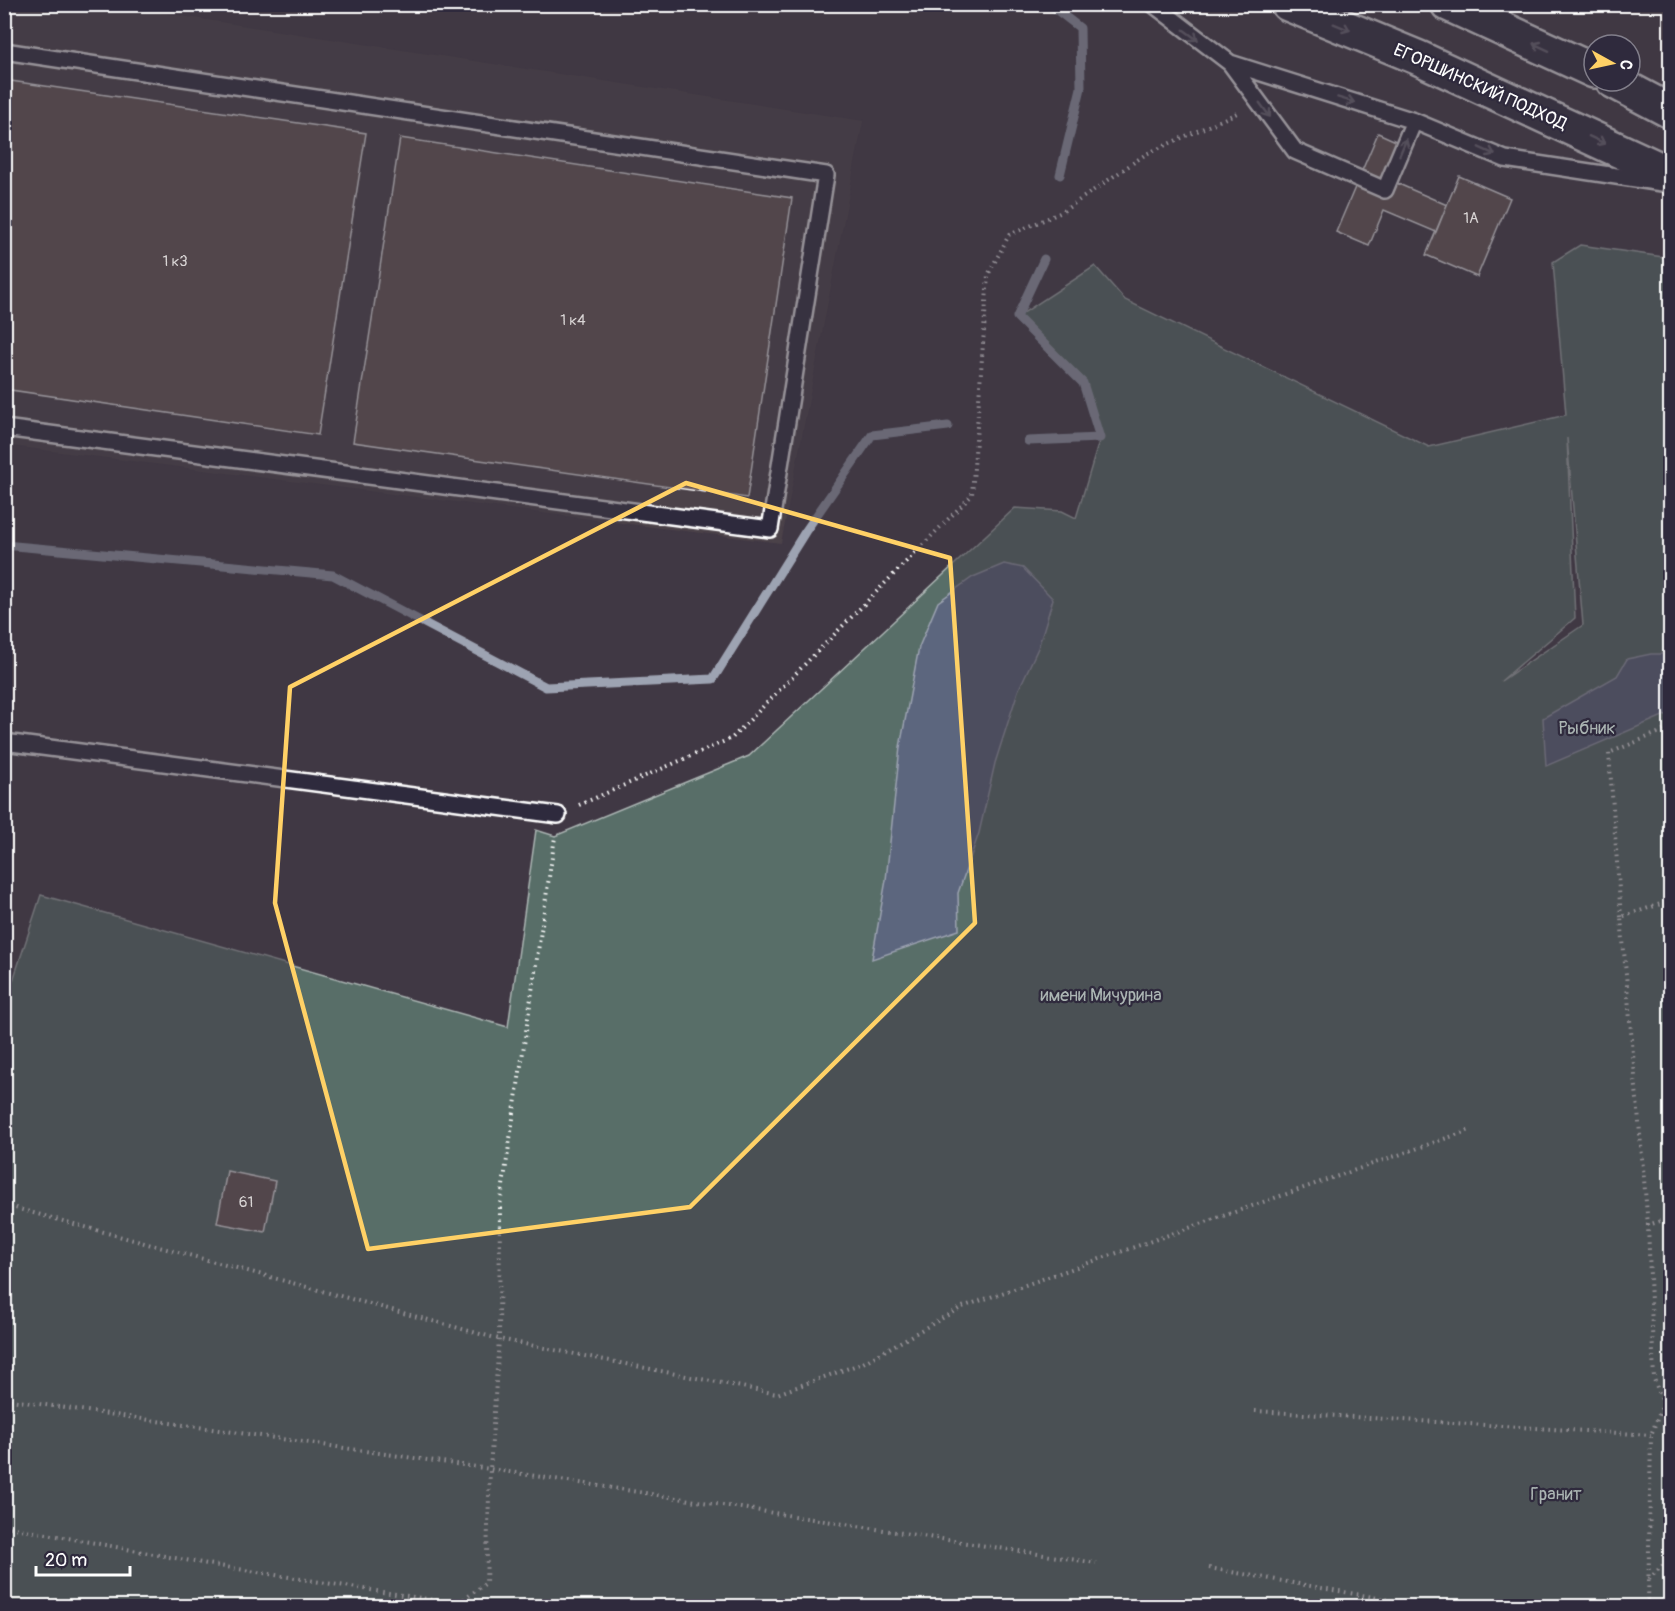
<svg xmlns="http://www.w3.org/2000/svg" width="1675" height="1611" viewBox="0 0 1675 1611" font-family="Pangolin,sans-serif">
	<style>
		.built { fill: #4c4249 }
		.green { fill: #586e68; stroke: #acb6b4; stroke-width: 1.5; fill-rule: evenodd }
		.water { fill: #5b667e; stroke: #9da3b2; stroke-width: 1.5 }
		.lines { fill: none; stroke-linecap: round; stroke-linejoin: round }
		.stream { stroke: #9da3b2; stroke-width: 9 }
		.building { fill: #675856; stroke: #fff; stroke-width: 1.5 }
		.lane-casing { stroke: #fff; stroke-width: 20 }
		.primary-casing { stroke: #fff; stroke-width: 38 }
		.path { stroke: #fff; stroke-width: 4; stroke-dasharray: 1.5 4.5; stroke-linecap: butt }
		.lane { stroke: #2f2a3d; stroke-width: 15 }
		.primary { stroke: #2f2a3d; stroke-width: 33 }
		.oneway { stroke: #6d6a77 }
		.marked { fill: none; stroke: #ffd166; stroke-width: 4.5; stroke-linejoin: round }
		.labels { text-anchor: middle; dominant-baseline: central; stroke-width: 4.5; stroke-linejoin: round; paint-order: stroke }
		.number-label { font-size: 15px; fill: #d9d5d5 }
		.street-label { font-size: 18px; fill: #fff; stroke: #2f2a3d }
		.park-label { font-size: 18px; fill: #acb6b4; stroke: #2f2a3d }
	</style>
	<rect width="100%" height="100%" fill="#403844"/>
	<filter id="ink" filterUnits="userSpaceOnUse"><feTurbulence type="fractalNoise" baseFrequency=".0167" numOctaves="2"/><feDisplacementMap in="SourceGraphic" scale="12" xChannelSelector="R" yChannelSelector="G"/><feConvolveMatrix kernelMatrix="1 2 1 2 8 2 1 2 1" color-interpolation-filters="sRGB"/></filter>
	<g filter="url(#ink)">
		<path class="built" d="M 5,5 L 109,5 L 863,121 L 781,543 L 5,445 Z"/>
		<path class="green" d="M 1580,245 L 1670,258 L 1670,1606 L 5,1606 L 4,1008 L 41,895 L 508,1027 L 536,830 L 555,836 L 749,756 L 1015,508 L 1062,511 L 1076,518 L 1100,438 L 1083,383 L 1017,317 L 1095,266 L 1125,300 L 1429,447 L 1566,415 L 1553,262 ZM 1567,438 L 1583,625 L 1501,681 L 1575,618 Z"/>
		<path class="water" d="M 1004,564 L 1023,568 L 1053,599 L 1038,648 L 1018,691 L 995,763 L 979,833 L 958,893 L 959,930 L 872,959 L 886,880 L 900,747 L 919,647 L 938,602 L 973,577 Z
			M 1651,654 L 1670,654 L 1670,713 L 1546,766 L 1543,718 L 1617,676 L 1627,659 Z"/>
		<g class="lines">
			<path class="stream" d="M 1049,4 L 1080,28 L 1081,88 L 1060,175
				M 1028,441 L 1100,438 L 1083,383 L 1017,317 L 1044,259
				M 4,545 L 333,575 L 546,687 L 713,679 L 805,532 L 872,435 L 948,426"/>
		</g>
		<path class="building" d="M 4,80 L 366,133 L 318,435 L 4,389 Z
			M 1378,133 L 1409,147 L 1394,182 L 1447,205 L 1436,232 L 1384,210 L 1369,246 L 1336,232 Z
			M 400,138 L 792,198 L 747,498 L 353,442 Z
			M 1459,176 L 1510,198 L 1477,277 L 1426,255 Z
			M 227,1171 L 275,1181 L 265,1232 L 217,1223 Z"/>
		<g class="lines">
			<defs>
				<path id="lane" d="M 1153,4 L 1230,63 L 1295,151 L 1385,190 L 1414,121
					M 4,51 L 826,175 L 770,529 L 4,428
					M 1230,63 L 1414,121 L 1505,159 L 1662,183
					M 4,742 L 558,815"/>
				<path id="primary" d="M 1288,4 L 1419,58 L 1670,174
					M 1448,4 L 1594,71
					M 1613,81 L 1670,111"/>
			</defs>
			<use href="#lane" class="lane-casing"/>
			<use href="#primary" class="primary-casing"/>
			<path class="path" d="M 579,805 L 732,738 L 972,495 L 988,275 L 1009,235 L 1062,212 L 1146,154 L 1237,113
				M 1621,917 L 1609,753 L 1670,728
				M 4,1205 L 499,1339 L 777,1394 L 863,1363 L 962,1307 L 1470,1130
				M 1648,1225 L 1621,917 L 1670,901
				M 4,1399 L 490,1469 L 1096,1563
				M 1663,1404 L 1670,1416
				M 1255,1411 L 1651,1435
				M 4,1526 L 207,1564 L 458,1604 L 486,1583 L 490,1469 L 499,1339 L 500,1206 L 555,837
				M 1209,1568 L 1423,1606
				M 1649,1579 L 1670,1558
				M 1648,1606 L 1651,1435 L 1663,1404 L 1654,1379 L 1648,1225 L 1670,1218"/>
			<use href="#lane" class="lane"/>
			<use href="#primary" class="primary"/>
		</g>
		<defs><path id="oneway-shaft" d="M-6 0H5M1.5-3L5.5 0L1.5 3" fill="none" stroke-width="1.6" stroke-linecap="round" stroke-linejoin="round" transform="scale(1.5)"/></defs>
		<g class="oneway">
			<use href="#oneway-shaft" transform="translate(1342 27) rotate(22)"/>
			<use href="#oneway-shaft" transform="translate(1191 35) rotate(36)"/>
			<use href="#oneway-shaft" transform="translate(1541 47) rotate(-155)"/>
			<use href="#oneway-shaft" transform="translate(1346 100) rotate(17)"/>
			<use href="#oneway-shaft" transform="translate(1265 110) rotate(54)"/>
			<use href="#oneway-shaft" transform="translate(1597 140) rotate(25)"/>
			<use href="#oneway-shaft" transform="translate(1403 147) rotate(-67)"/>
			<use href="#oneway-shaft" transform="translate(1487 151) rotate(24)"/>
		</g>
	</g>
	<path d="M0 0H1675V1611H0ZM 686,483 L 950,558 L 975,923 L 690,1207 L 368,1249 L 275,903 L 290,687 Z" fill="#403844" fill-opacity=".55" fill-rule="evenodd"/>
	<path class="marked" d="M 686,483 L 950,558 L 975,923 L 690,1207 L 368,1249 L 275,903 L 290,687 Z"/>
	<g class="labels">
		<g class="number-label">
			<text x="1471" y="218">1А</text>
			<text x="175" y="261">1 к3</text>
			<text x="573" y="320">1 к4</text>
			<text x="246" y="1202">61</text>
		</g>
		<g class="street-label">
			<text transform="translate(1480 87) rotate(24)">ЕГОРШИНСКИЙ ПОДХОД</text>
		</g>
		<g class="park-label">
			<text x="1587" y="728">Рыбник</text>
			<text x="1101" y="995">имени Мичурина</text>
			<text x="1556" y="1494">Гранит</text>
		</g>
	</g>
	<rect width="1675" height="1611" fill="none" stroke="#2f2a3d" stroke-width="24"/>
	<rect x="12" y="12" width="1651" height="1587" fill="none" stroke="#fff" stroke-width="2" filter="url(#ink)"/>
	<g transform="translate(1612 63) rotate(98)"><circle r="28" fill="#2f2a3d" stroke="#827f8b" stroke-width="1.5"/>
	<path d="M0-4.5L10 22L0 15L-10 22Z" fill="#ffd166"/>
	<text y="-9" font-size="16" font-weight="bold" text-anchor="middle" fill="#ffffff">С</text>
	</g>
	<path d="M36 1566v9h94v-9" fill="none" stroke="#ffffff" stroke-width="3"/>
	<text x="45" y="1566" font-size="18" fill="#ffffff" stroke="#2f2a3d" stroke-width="4.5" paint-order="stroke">20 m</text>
</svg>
